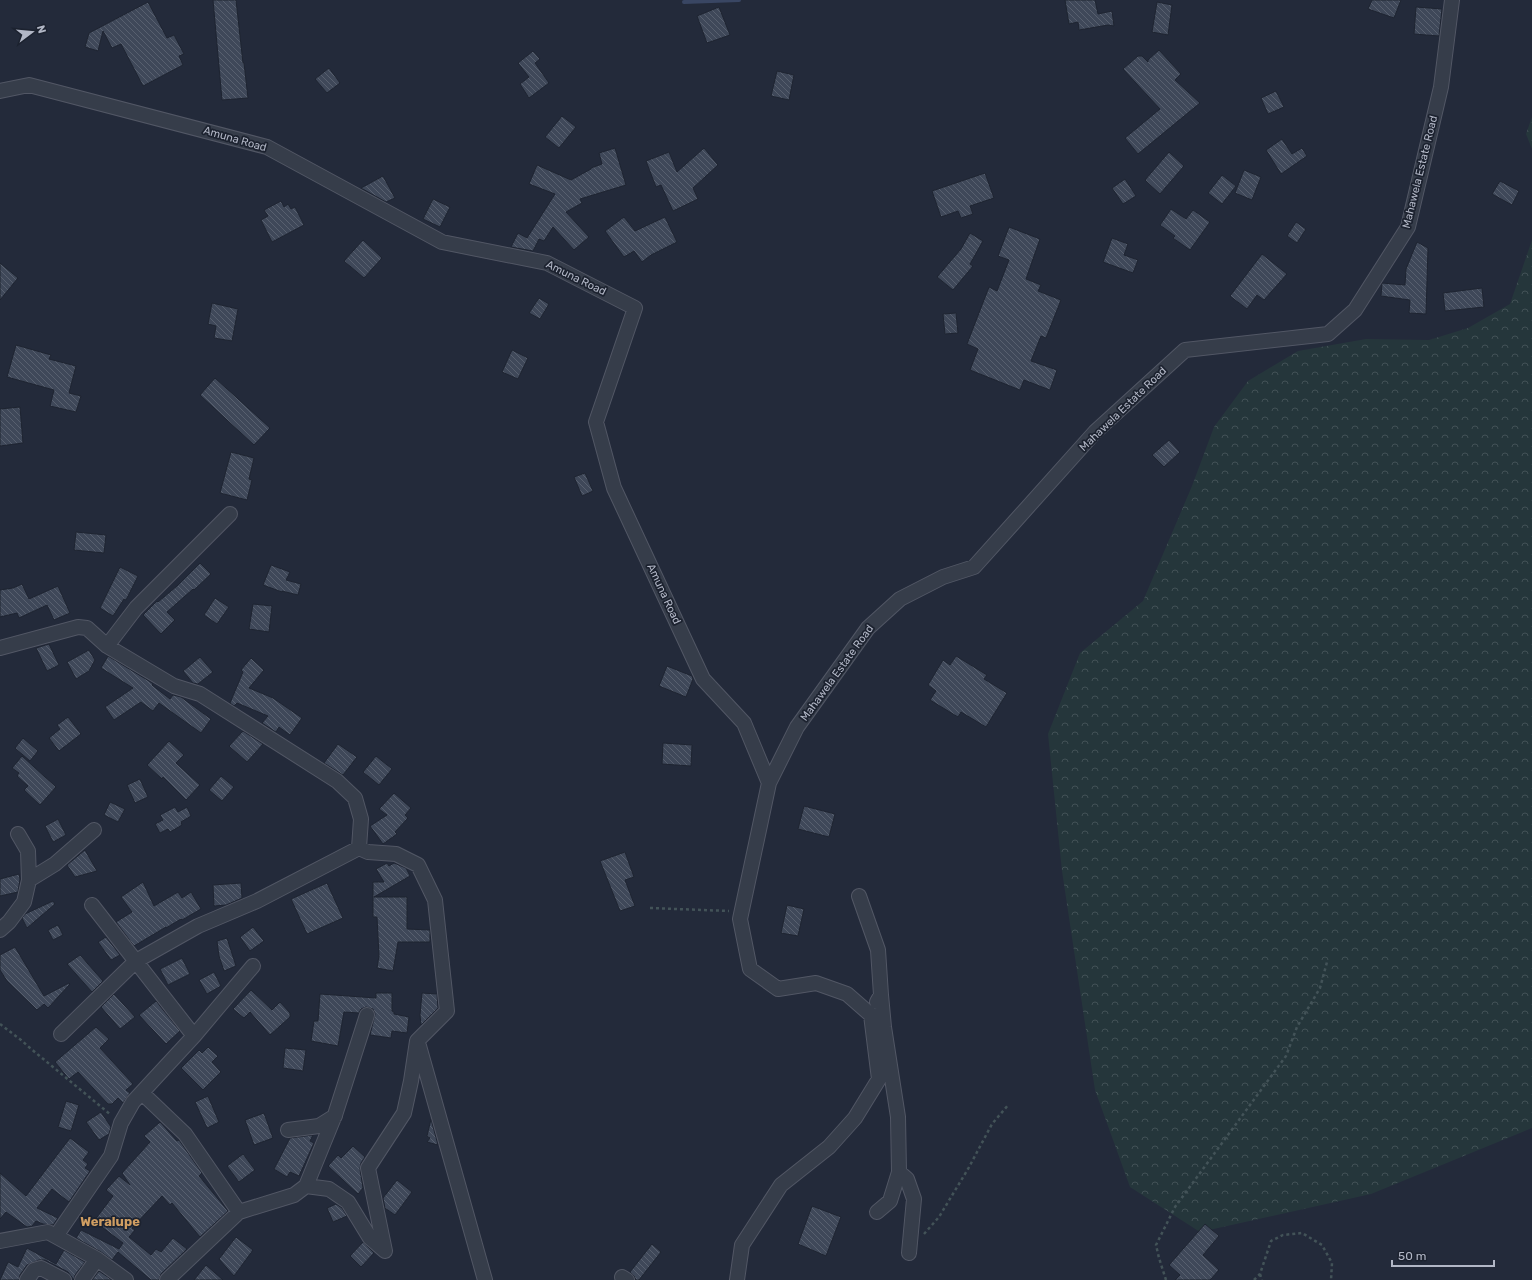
<svg xmlns="http://www.w3.org/2000/svg" width="1532" height="1280" viewBox="0 0 1532 1280" font-family="Rubik,sans-serif">
	<style>
		.forest { fill: url(#forest-crowns) }
		.lines { fill: none; stroke-linecap: round; stroke-linejoin: round }
		.stream { stroke: #394663; stroke-width: 4 }
		.building { fill: url(#building-back-hatch); stroke: #1e2431 }
		.minor-casing { stroke: #525765; stroke-width: 16 }
		.path { stroke: #435358; stroke-width: 2.5; stroke-dasharray: 3 3; stroke-linecap: butt }
		.minor { stroke: #363d4a; stroke-width: 14 }
		.labels { text-anchor: middle; dominant-baseline: central; stroke-width: 3.5; stroke-linejoin: round; paint-order: stroke }
		.street-label { font-size: 11px; fill: #b2b7c6; stroke: #1c222f }
		.quarter-label { font-size: 13px; font-weight: bold; fill: #d09e62; stroke: #1c222f }
	</style>
	<defs>
		<pattern id="forest-crowns" width="20" height="18" patternUnits="userSpaceOnUse"><rect width="20" height="18" fill="#25363b"/><path d="M2 6a3 3 0 1 1 6 0M12 15a3 3 0 1 1 6 0" fill="none" stroke="#425156"/></pattern>
		<pattern id="building-back-hatch" width="6" height="6" patternUnits="userSpaceOnUse"><rect width="6" height="6" fill="#3f4859"/><path d="M-1 5l2 2M0 0l6 6M5-1l2 2" fill="none" stroke="#58606f"/></pattern>
	</defs>
	<rect width="100%" height="100%" fill="#232a3a"/>
	<path class="forest" d="M 1532,117 L 1532,149 L 1526,134 Z
		M 1532,240 L 1532,1128 L 1371,1194 L 1200,1232 L 1130,1187 L 1095,1090 L 1062,871 L 1048,734 L 1080,653 L 1143,601 L 1192,486 L 1214,427 L 1248,381 L 1298,351 L 1366,339 L 1429,340 L 1468,328 L 1510,304 Z"/>
	<g class="lines">
		<path class="stream" d="M 684,2 L 739,0"/>
	</g>
	<path class="building" d="M 213,0 L 236,0 L 243,63 L 244,63 L 248,98 L 222,100 Z
		M 1065,0 L 1095,0 L 1098,14 L 1112,11 L 1114,26 L 1108,25 L 1079,30 L 1078,22 L 1069,24 Z
		M 1372,0 L 1401,0 L 1394,18 L 1368,9 Z
		M 148,2 L 167,38 L 174,35 L 184,54 L 179,56 L 183,65 L 143,86 L 121,44 L 112,48 L 103,31 L 98,51 L 85,47 L 89,33 Z
		M 1157,2 L 1172,5 L 1168,35 L 1152,32 Z
		M 719,7 L 730,35 L 707,43 L 697,16 Z
		M 1416,7 L 1442,9 L 1439,36 L 1414,34 Z
		M 1159,50 L 1181,74 L 1175,80 L 1200,103 L 1138,154 L 1125,138 L 1160,109 L 1123,69 L 1138,56 L 1142,56 L 1148,62 L 1148,60 Z
		M 533,51 L 540,59 L 535,63 L 549,83 L 529,98 L 520,84 L 529,77 L 518,63 Z
		M 329,68 L 340,83 L 327,93 L 315,79 Z
		M 777,71 L 794,75 L 789,100 L 771,96 Z
		M 1276,91 L 1284,107 L 1268,114 L 1261,98 Z
		M 562,116 L 576,127 L 559,148 L 545,137 Z
		M 1282,139 L 1292,154 L 1302,148 L 1307,156 L 1281,174 L 1266,150 Z
		M 615,148 L 626,185 L 580,199 L 582,203 L 566,212 L 589,237 L 574,250 L 553,227 L 544,241 L 539,239 L 533,251 L 511,247 L 518,233 L 527,238 L 555,194 L 529,184 L 537,165 L 571,180 L 591,169 L 591,168 L 602,164 L 599,153 Z
		M 704,148 L 718,165 L 693,188 L 698,199 L 673,211 L 661,185 L 656,187 L 646,161 L 669,152 L 677,172 Z
		M 1169,152 L 1184,166 L 1160,194 L 1145,180 Z
		M 1244,170 L 1261,177 L 1252,200 L 1235,193 Z
		M 985,173 L 994,198 L 970,206 L 973,214 L 961,218 L 958,211 L 941,217 L 932,191 Z
		M 1222,175 L 1236,186 L 1222,204 L 1208,193 Z
		M 383,176 L 395,198 L 386,202 L 361,188 Z
		M 1125,179 L 1136,196 L 1123,204 L 1112,188 Z
		M 1500,181 L 1519,191 L 1512,205 L 1492,194 Z
		M 433,199 L 450,207 L 440,227 L 423,219 Z
		M 281,201 L 284,207 L 288,204 L 291,209 L 295,207 L 304,225 L 272,242 L 261,220 L 268,216 L 264,210 Z
		M 1171,209 L 1186,219 L 1193,210 L 1210,222 L 1190,250 L 1173,238 L 1175,236 L 1160,225 Z
		M 624,217 L 635,231 L 665,217 L 677,242 L 651,255 L 642,262 L 634,251 L 624,257 L 605,231 Z
		M 1296,222 L 1306,229 L 1297,243 L 1287,236 Z
		M 1009,227 L 1040,239 L 1026,279 L 1041,285 L 1038,291 L 1061,300 L 1046,338 L 1041,336 L 1031,361 L 1057,370 L 1050,390 L 1024,380 L 1020,390 L 970,370 L 978,349 L 967,344 L 989,287 L 997,291 L 1009,260 L 998,256 Z
		M 970,233 L 983,241 L 970,264 L 973,266 L 953,290 L 937,277 L 961,249 Z
		M 1112,238 L 1128,244 L 1124,255 L 1138,260 L 1133,273 L 1103,262 Z
		M 363,240 L 382,258 L 364,278 L 344,261 Z
		M 1417,242 L 1428,248 L 1426,314 L 1409,313 L 1410,300 L 1381,296 L 1382,283 L 1405,285 L 1406,269 Z
		M 1262,254 L 1287,274 L 1264,300 L 1257,295 L 1247,309 L 1230,296 Z
		M 0,263 L 18,278 L 0,300 Z
		M 1482,288 L 1484,307 L 1445,311 L 1443,293 Z
		M 539,298 L 549,304 L 540,319 L 529,313 Z
		M 212,303 L 238,309 L 232,341 L 214,338 L 216,326 L 208,324 Z
		M 956,313 L 958,333 L 945,334 L 943,314 Z
		M 16,345 L 51,355 L 49,359 L 76,366 L 69,393 L 81,396 L 76,412 L 50,406 L 54,390 L 7,377 Z
		M 512,350 L 528,358 L 518,379 L 502,372 Z
		M 215,378 L 270,428 L 254,445 L 200,395 Z
		M 20,407 L 23,443 L 0,446 L 0,409 Z
		M 1169,440 L 1180,452 L 1164,467 L 1152,455 Z
		M 231,452 L 254,458 L 249,479 L 252,480 L 247,500 L 220,493 Z
		M 585,473 L 593,491 L 582,496 L 574,477 Z
		M 76,532 L 106,535 L 104,553 L 74,550 Z
		M 200,563 L 211,574 L 194,590 L 193,589 L 167,612 L 175,620 L 161,634 L 143,615 L 157,601 L 158,602 L 177,586 Z
		M 271,565 L 290,572 L 286,580 L 301,584 L 298,595 L 282,591 L 282,592 L 263,585 Z
		M 120,567 L 138,576 L 126,600 L 124,599 L 113,616 L 100,608 Z
		M 22,584 L 29,599 L 58,586 L 70,613 L 54,620 L 47,605 L 19,618 L 17,613 L 0,617 L 0,590 L 13,588 Z
		M 215,598 L 229,607 L 217,624 L 204,615 Z
		M 253,604 L 272,606 L 269,632 L 249,629 Z
		M 49,644 L 59,665 L 47,671 L 36,648 Z
		M 89,650 L 95,660 L 89,671 L 76,679 L 67,662 Z
		M 108,656 L 149,681 L 153,684 L 152,685 L 170,699 L 173,695 L 181,697 L 211,719 L 201,733 L 159,703 L 153,711 L 141,702 L 114,720 L 105,707 L 133,688 L 101,668 Z
		M 956,656 L 987,675 L 984,679 L 1007,693 L 986,727 L 961,712 L 958,717 L 930,700 L 936,691 L 928,685 L 943,660 L 950,665 Z
		M 200,657 L 213,672 L 198,684 L 193,683 L 183,671 Z
		M 251,658 L 264,670 L 249,688 L 273,698 L 302,718 L 290,735 L 279,727 L 276,732 L 262,723 L 268,716 L 237,703 L 234,706 L 230,703 L 243,672 L 241,670 Z
		M 667,666 L 692,676 L 693,679 L 686,697 L 659,686 Z
		M 68,717 L 81,734 L 59,751 L 49,738 L 60,729 L 57,725 Z
		M 243,731 L 263,744 L 247,762 L 229,746 Z
		M 23,738 L 38,751 L 30,761 L 15,748 Z
		M 169,741 L 184,755 L 176,763 L 200,785 L 186,800 L 163,777 L 162,779 L 147,765 Z
		M 663,743 L 692,745 L 691,766 L 662,764 Z
		M 338,744 L 357,757 L 343,775 L 324,763 Z
		M 22,756 L 56,787 L 40,805 L 24,790 L 28,786 L 17,776 L 19,773 L 12,768 Z
		M 376,756 L 392,769 L 379,785 L 363,772 Z
		M 221,776 L 234,787 L 222,801 L 209,790 Z
		M 140,779 L 148,797 L 135,803 L 127,785 Z
		M 394,793 L 411,808 L 405,815 L 408,818 L 395,832 L 397,834 L 383,844 L 370,826 L 387,815 L 379,809 Z
		M 110,802 L 125,809 L 118,822 L 104,815 Z
		M 804,806 L 835,814 L 829,837 L 798,829 Z
		M 175,807 L 178,812 L 187,807 L 191,816 L 181,822 L 182,825 L 170,832 L 168,829 L 160,833 L 155,824 L 163,820 L 160,815 Z
		M 58,819 L 66,835 L 53,842 L 45,826 Z
		M 85,850 L 97,871 L 75,877 L 67,865 Z
		M 625,852 L 634,877 L 625,880 L 635,906 L 620,911 L 600,861 Z
		M 387,863 L 389,866 L 394,863 L 406,868 L 410,876 L 374,897 L 407,897 L 407,929 L 430,930 L 430,942 L 398,942 L 393,971 L 377,968 L 379,956 L 377,917 L 373,917 L 373,882 L 384,882 L 376,869 Z
		M 19,874 L 20,879 L 18,892 L 0,896 L 0,879 Z
		M 143,882 L 154,906 L 178,892 L 182,898 L 191,892 L 201,909 L 182,920 L 181,919 L 166,928 L 166,927 L 134,946 L 116,922 L 132,912 L 121,897 Z
		M 241,883 L 242,898 L 226,905 L 214,906 L 213,885 Z
		M 327,883 L 343,918 L 307,934 L 291,899 Z
		M 53,901 L 55,904 L 27,928 L 22,918 L 25,914 Z
		M 787,905 L 804,909 L 798,936 L 781,933 Z
		M 58,925 L 63,935 L 53,940 L 48,930 Z
		M 253,927 L 264,941 L 250,951 L 240,937 Z
		M 106,937 L 120,955 L 111,960 L 98,942 Z
		M 227,938 L 236,966 L 224,971 L 219,956 L 217,941 Z
		M 15,947 L 44,996 L 69,983 L 70,984 L 48,1008 L 44,1004 L 37,1010 L 7,981 L 0,970 L 0,955 Z
		M 80,955 L 103,981 L 92,992 L 67,964 Z
		M 182,958 L 190,974 L 168,985 L 160,969 Z
		M 214,972 L 221,986 L 207,994 L 199,980 Z
		M 251,990 L 272,1010 L 280,1002 L 290,1013 L 290,1017 L 270,1035 L 250,1012 L 244,1018 L 233,1009 Z
		M 376,993 L 392,993 L 392,1011 L 394,1012 L 394,1014 L 409,1017 L 407,1033 L 392,1031 L 391,1038 L 370,1035 L 375,1014 L 373,1009 L 366,1007 L 361,1009 L 359,1013 L 344,1012 L 338,1046 L 311,1041 L 314,1021 L 318,1021 L 320,994 L 376,998 Z
		M 422,993 L 437,994 L 438,1008 L 421,1025 L 420,1015 Z
		M 114,994 L 135,1017 L 120,1029 L 101,1007 Z
		M 156,1001 L 180,1031 L 166,1044 L 139,1015 Z
		M 96,1027 L 109,1039 L 100,1048 L 133,1084 L 126,1090 L 130,1093 L 123,1103 L 118,1098 L 112,1104 L 108,1104 L 78,1072 L 69,1079 L 55,1062 Z
		M 208,1047 L 218,1056 L 212,1062 L 221,1072 L 203,1090 L 181,1068 L 199,1050 L 202,1053 Z
		M 285,1048 L 306,1050 L 303,1071 L 283,1068 Z
		M 208,1096 L 219,1122 L 207,1128 L 195,1102 Z
		M 66,1101 L 79,1105 L 71,1131 L 58,1127 Z
		M 101,1112 L 111,1127 L 109,1134 L 99,1140 L 86,1122 Z
		M 264,1113 L 273,1138 L 254,1145 L 245,1120 Z
		M 431,1119 L 438,1145 L 427,1142 L 430,1138 L 427,1136 Z
		M 160,1122 L 177,1141 L 179,1140 L 202,1173 L 199,1176 L 228,1211 L 200,1237 L 172,1203 L 170,1205 L 162,1196 L 132,1228 L 135,1230 L 129,1237 L 151,1255 L 156,1249 L 161,1252 L 173,1238 L 187,1249 L 161,1274 L 159,1280 L 151,1280 L 118,1252 L 112,1260 L 101,1252 L 76,1238 L 81,1230 L 119,1249 L 123,1243 L 94,1221 L 113,1196 L 106,1190 L 119,1176 L 130,1185 L 122,1173 L 150,1142 L 144,1136 Z
		M 313,1135 L 310,1141 L 314,1143 L 299,1176 L 290,1172 L 287,1177 L 274,1169 L 290,1138 Z
		M 70,1138 L 89,1152 L 83,1160 L 88,1164 L 85,1168 L 90,1171 L 69,1202 L 52,1189 L 37,1208 L 58,1218 L 53,1225 L 43,1224 L 36,1221 L 32,1226 L 27,1227 L 6,1212 L 0,1219 L 0,1173 L 26,1196 Z
		M 353,1146 L 365,1157 L 361,1163 L 360,1169 L 363,1188 L 358,1194 L 328,1166 L 338,1155 L 341,1158 Z
		M 243,1154 L 255,1170 L 239,1182 L 227,1166 Z
		M 397,1180 L 412,1192 L 395,1215 L 385,1208 L 383,1198 Z
		M 336,1204 L 342,1208 L 347,1216 L 333,1222 L 327,1208 Z
		M 812,1206 L 841,1217 L 826,1256 L 798,1244 Z
		M 1205,1224 L 1219,1236 L 1203,1255 L 1219,1270 L 1210,1280 L 1175,1280 L 1180,1275 L 1169,1265 Z
		M 236,1237 L 253,1250 L 234,1276 L 219,1259 Z
		M 363,1242 L 374,1253 L 361,1267 L 350,1256 Z
		M 652,1244 L 661,1252 L 639,1280 L 636,1280 L 634,1276 L 630,1272 Z
		M 27,1248 L 56,1264 L 64,1250 L 85,1262 L 75,1275 L 74,1280 L 68,1272 L 45,1260 L 39,1260 L 27,1265 L 20,1275 L 19,1280 L 0,1280 L 8,1262 L 18,1267 Z
		M 206,1265 L 223,1280 L 194,1280 Z
		M 99,1271 L 112,1280 L 92,1280 Z"/>
	<g class="lines">
		<defs>
			<path id="minor" d="M 0,91 L 29,85 L 267,147 L 442,242 L 547,263 L 635,308 L 596,422 L 614,488 L 703,679 L 744,723 L 769,783
				M 107,646 L 136,608 L 230,514
				M 0,648 L 78,627 L 87,628 L 107,646 L 174,686 L 200,694 L 337,781 L 355,798 L 361,819 L 359,848 L 368,852 L 396,854 L 418,865 L 435,900 L 447,1011 L 417,1041 L 411,1081 L 404,1113 L 368,1168 L 385,1251 L 370,1238 L 348,1202 L 329,1189 L 306,1186
				M 29,880 L 55,864 L 94,830
				M 859,896 L 878,950 L 881,995 L 877,1002
				M 92,905 L 194,1036
				M 0,930 L 9,922 L 24,902 L 29,880 L 28,851 L 18,834
				M 61,1034 L 136,961 L 198,926 L 257,901 L 359,848
				M 419,1046 L 485,1280
				M 142,1093 L 185,1134 L 239,1212
				M 288,1130 L 319,1126 L 335,1116
				M 899,1172 L 907,1179 L 914,1199 L 909,1253
				M 877,1212 L 890,1201 L 899,1172 L 898,1117 L 884,1027 L 881,995
				M 56,1236 L 111,1156 L 121,1123 L 133,1102 L 194,1036 L 253,966
				M 0,1241 L 48,1232 L 97,1259 L 126,1280
				M 622,1277 L 627,1280
				M 27,1280 L 34,1270 L 41,1268 L 64,1280
				M 82,1280 L 97,1259
				M 167,1280 L 239,1212 L 294,1195 L 306,1186 L 335,1115 L 367,1015
				M 737,1280 L 742,1245 L 781,1185 L 829,1147 L 855,1118 L 879,1079 L 871,1015 L 847,994 L 816,983 L 778,989 L 750,969 L 740,919 L 769,783 L 797,727 L 868,628 L 900,599 L 943,577 L 974,567 L 1095,432 L 1185,350 L 1328,334 L 1355,310 L 1408,227 L 1441,87 L 1452,0"/>
		</defs>
		<use href="#minor" class="minor-casing"/>
		<path class="path" d="M 650,908 L 729,911
			M 0,1024 L 21,1040 L 30,1048 L 111,1115
			M 924,1234 L 939,1217 L 968,1169 L 992,1124 L 1009,1104
			M 1260,1274 L 1262,1280
			M 1166,1280 L 1159,1258 L 1156,1245 L 1175,1207 L 1286,1056 L 1297,1027 L 1320,988 L 1327,962
			M 1254,1280 L 1260,1274 L 1271,1241 L 1283,1235 L 1302,1233 L 1322,1245 L 1332,1263 L 1331,1280"/>
		<use href="#minor" class="minor"/>
	</g>
	<g class="labels">
		<g class="street-label">
			<text transform="translate(235 139) rotate(16)">Amuna Road</text>
			<text transform="translate(1420 172) rotate(-76)">Mahawela Estate Road</text>
			<text transform="translate(576 278) rotate(26)">Amuna Road</text>
			<text transform="translate(1123 409) rotate(-44)">Mahawela Estate Road</text>
			<text transform="translate(664 594) rotate(65)">Amuna Road</text>
			<text transform="translate(837 673) rotate(-54)">Mahawela Estate Road</text>
		</g>
		<g class="quarter-label">
			<text x="110" y="1221">Weralupe</text>
		</g>
	</g>
	<g transform="translate(32 32) rotate(74)" stroke="#1c222f" stroke-width="3" paint-order="stroke">
	<path d="M0-3L7 15L0 10L-7 15Z" fill="#b2b7c6"/>
	<text y="-6" font-size="11" font-weight="bold" text-anchor="middle" fill="#b2b7c6">N</text>
	</g>
	<path d="M1392 1260v6h102v-6" fill="none" stroke="#b2b7c6" stroke-width="2"/>
	<text x="1398" y="1260" font-size="12" fill="#b2b7c6" stroke="#1c222f" stroke-width="3" paint-order="stroke">50 m</text>
</svg>
